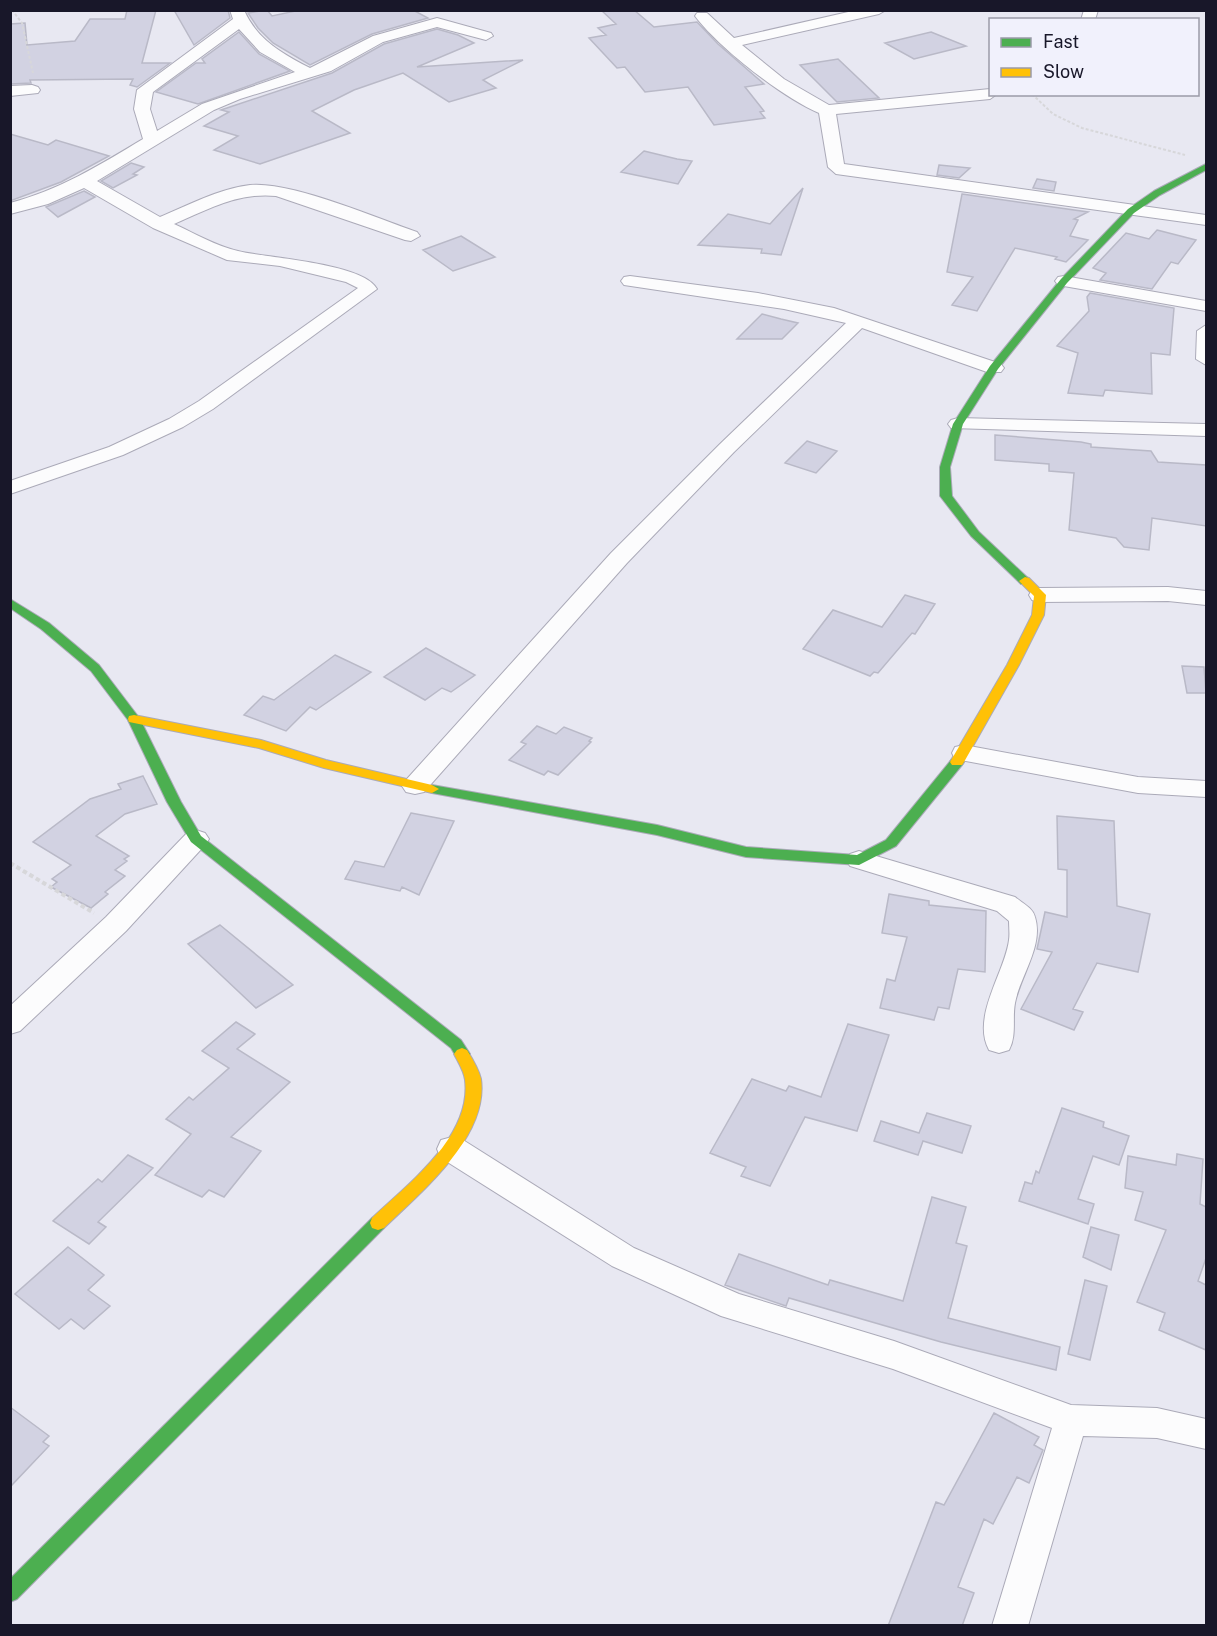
<svg xmlns="http://www.w3.org/2000/svg" width="1217" height="1636" viewBox="0 0 1217 1636" font-family="'Public Sans',sans-serif">
	<style>
		.building { fill: #d2d2e2; stroke: #b9b9c7; stroke-width: 1.5 }
		.lines { fill: none; stroke-linecap: round; stroke-linejoin: round }
		.street-casing { stroke: #abaab8; stroke-width: 2 }
		.fast-casing { stroke: #abaab8; stroke-width: 2 }
		.slow-casing { stroke: #abaab8; stroke-width: 2 }
		.path-far1 { stroke: #d7d7da; stroke-width: 2; stroke-dasharray: 3 2; stroke-linecap: butt }
		.path { stroke: #d7d7da; stroke-width: 4; stroke-dasharray: 4.5 3; stroke-linecap: butt }
		.street { fill: #fcfcfd; fill-rule: evenodd }
		.fast { fill: #4caf50; fill-rule: evenodd }
		.slow { fill: #ffc107; fill-rule: evenodd }
	</style>
	<rect width="100%" height="100%" fill="#e8e8f2"/>
	<path class="building" d="M 127,10 L 156,10 L 142,63 L 170,63 L 137,87 L 130,85 L 133,79 L 30,80 L 31,83 L 10,84 L 10,24 L 25,23 L 27,45 L 75,41 L 90,19 L 125,19 Z
		M 174,10 L 228,10 L 230,18 L 194,45 Z
		M 267,10 L 272,16 L 300,10 L 413,10 L 428,18 L 372,34 L 310,65 L 273,43 L 258,28 L 248,13 Z
		M 601,10 L 634,10 L 654,27 L 697,22 L 718,44 L 764,84 L 745,87 L 764,111 L 760,112 L 765,118 L 714,125 L 688,87 L 645,92 L 625,67 L 617,68 L 589,38 L 606,35 L 598,28 L 616,24 Z
		M 437,29 L 458,35 L 474,43 L 417,67 L 523,60 L 483,80 L 496,88 L 449,102 L 403,73 L 354,90 L 312,111 L 350,133 L 260,164 L 214,150 L 238,136 L 204,126 L 229,112 L 221,110 L 332,73 L 384,44 Z
		M 239,32 L 259,54 L 290,71 L 198,104 L 156,92 L 196,63 L 205,63 L 202,59 Z
		M 931,32 L 966,46 L 914,59 L 885,43 Z
		M 838,59 L 879,98 L 837,102 L 800,65 Z
		M 10,134 L 48,145 L 56,140 L 109,156 L 61,182 L 10,201 Z
		M 644,151 L 677,159 L 692,161 L 678,184 L 621,172 Z
		M 131,163 L 144,167 L 133,174 L 137,175 L 113,188 L 101,181 Z
		M 939,165 L 970,168 L 959,178 L 937,175 Z
		M 1037,179 L 1056,182 L 1054,191 L 1033,188 Z
		M 803,188 L 781,255 L 761,253 L 762,249 L 698,245 L 728,214 L 770,224 Z
		M 84,191 L 95,197 L 58,217 L 46,207 Z
		M 962,194 L 1088,212 L 1074,219 L 1078,220 L 1070,236 L 1088,240 L 1066,262 L 1055,259 L 1057,257 L 1015,248 L 977,311 L 952,305 L 973,277 L 947,272 Z
		M 1157,230 L 1196,240 L 1178,264 L 1171,262 L 1152,289 L 1100,280 L 1106,273 L 1093,268 L 1126,233 L 1149,239 Z
		M 461,236 L 495,257 L 453,271 L 423,250 Z
		M 1090,293 L 1174,308 L 1170,355 L 1151,353 L 1152,394 L 1105,390 L 1103,396 L 1068,393 L 1078,353 L 1057,346 L 1089,311 L 1087,297 Z
		M 762,314 L 781,319 L 798,323 L 782,339 L 737,339 Z
		M 995,435 L 1081,442 L 1091,444 L 1091,447 L 1151,451 L 1158,462 L 1206,465 L 1206,526 L 1152,518 L 1149,550 L 1124,547 L 1116,538 L 1069,530 L 1074,473 L 1049,471 L 1049,464 L 995,460 Z
		M 807,441 L 837,451 L 816,473 L 785,463 Z
		M 905,595 L 935,604 L 915,634 L 912,633 L 878,673 L 874,672 L 870,676 L 803,649 L 833,610 L 882,627 Z
		M 426,648 L 475,675 L 451,692 L 442,688 L 425,700 L 384,677 Z
		M 335,655 L 371,672 L 316,710 L 310,707 L 286,731 L 244,715 L 263,696 L 274,700 Z
		M 1182,666 L 1204,667 L 1206,693 L 1187,693 Z
		M 537,726 L 556,734 L 564,727 L 592,738 L 589,741 L 591,742 L 558,775 L 548,771 L 544,775 L 509,760 L 526,744 L 521,742 Z
		M 143,776 L 157,804 L 125,814 L 96,836 L 129,856 L 124,859 L 127,861 L 115,870 L 125,876 L 105,892 L 108,894 L 91,908 L 51,887 L 57,882 L 52,879 L 71,865 L 33,842 L 90,799 L 121,789 L 118,784 Z
		M 411,813 L 454,821 L 419,895 L 402,887 L 400,891 L 345,879 L 355,861 L 384,867 Z
		M 1057,816 L 1114,821 L 1117,906 L 1150,914 L 1138,972 L 1097,963 L 1073,1009 L 1083,1012 L 1074,1030 L 1021,1009 L 1052,952 L 1037,949 L 1045,912 L 1067,917 L 1067,870 L 1058,869 Z
		M 889,894 L 929,901 L 929,905 L 986,911 L 985,972 L 958,969 L 949,1009 L 938,1007 L 934,1020 L 880,1008 L 887,979 L 895,981 L 907,937 L 882,933 Z
		M 220,925 L 293,985 L 256,1008 L 188,944 Z
		M 236,1022 L 255,1034 L 237,1049 L 290,1082 L 231,1137 L 261,1151 L 224,1197 L 209,1190 L 202,1197 L 155,1175 L 191,1134 L 166,1119 L 189,1097 L 193,1100 L 229,1068 L 202,1051 Z
		M 848,1024 L 889,1035 L 857,1131 L 805,1117 L 770,1186 L 741,1176 L 746,1167 L 710,1153 L 752,1079 L 786,1091 L 789,1086 L 821,1097 Z
		M 1062,1108 L 1104,1122 L 1103,1127 L 1129,1136 L 1119,1165 L 1093,1156 L 1078,1199 L 1094,1204 L 1088,1224 L 1019,1201 L 1025,1182 L 1032,1184 L 1036,1171 L 1039,1173 Z
		M 927,1113 L 971,1126 L 962,1153 L 923,1141 L 918,1155 L 874,1141 L 881,1121 L 919,1133 Z
		M 1177,1154 L 1203,1159 L 1200,1204 L 1206,1207 L 1206,1258 L 1198,1281 L 1206,1285 L 1206,1350 L 1159,1330 L 1165,1313 L 1137,1302 L 1166,1230 L 1135,1220 L 1143,1192 L 1125,1188 L 1128,1156 L 1176,1165 Z
		M 128,1155 L 153,1168 L 98,1222 L 106,1227 L 89,1244 L 53,1221 L 98,1179 L 102,1182 Z
		M 932,1197 L 966,1207 L 956,1243 L 967,1246 L 948,1318 L 1060,1347 L 1056,1370 L 941,1342 L 789,1298 L 786,1306 L 725,1285 L 739,1254 L 828,1285 L 830,1280 L 903,1301 Z
		M 1091,1227 L 1119,1235 L 1111,1270 L 1083,1257 Z
		M 68,1247 L 104,1275 L 88,1290 L 110,1306 L 84,1329 L 71,1319 L 59,1329 L 15,1294 Z
		M 1085,1280 L 1107,1286 L 1090,1360 L 1068,1354 Z
		M 10,1407 L 49,1436 L 43,1442 L 49,1446 L 10,1487 Z
		M 994,1413 L 1039,1437 L 1034,1445 L 1043,1450 L 1029,1483 L 1017,1477 L 993,1524 L 984,1519 L 958,1587 L 974,1593 L 962,1626 L 888,1626 L 936,1502 L 944,1505 Z"/>
	<g class="lines">
		<defs>
			<path id="street" d="M 230,10 L 244,10 C 257,40 283,54 310,68 L 373,36 L 437,18 L 491,33 L 493,36 L 486,40 L 437,27 L 383,42 L 331,71 L 240,99 L 214,110 L 97,181 L 160,217 C 189,205 218,189 250,185 C 291,181 376,218 417,232 L 420,236 L 411,241 L 405,240 L 276,196 C 238,192 207,210 174,224 C 194,233 216,246 238,251 C 266,258 364,263 377,289 L 213,409 L 183,427 L 123,455 L 10,494 L 10,481 L 109,447 L 169,419 L 199,401 L 358,288 L 346,282 L 280,266 L 227,260 L 153,228 L 84,188 L 48,204 L 10,214 L 10,203 C 59,190 100,165 143,139 L 134,109 L 137,90 L 233,19 ZM 239,29 L 260,52 L 295,72 L 202,104 L 157,131 L 150,109 L 153,92 Z
				M 857,10 L 886,10 L 879,14 L 742,45 L 784,79 L 829,105 L 990,89 L 990,94 L 997,94 L 990,99 L 836,114 L 844,164 L 1206,215 L 1206,225 L 836,174 L 828,167 L 819,113 C 783,98 718,47 695,16 L 697,13 L 707,13 L 734,38 Z
				M 1084,10 L 1098,10 L 1095,20 L 1081,20 Z
				M 32,85 L 38,87 L 40,90 L 38,93 L 10,96 L 10,86 Z
				M 630,276 L 758,293 L 834,308 L 1001,364 L 1004,368 L 1001,372 L 987,372 L 862,328 L 734,452 L 627,563 L 424,792 L 415,794 L 406,792 L 402,786 L 406,780 L 611,553 L 720,444 L 846,323 L 784,309 L 624,285 L 621,281 L 624,277 Z
				M 1064,276 L 1206,301 L 1206,311 L 1058,285 L 1055,281 L 1058,277 Z
				M 1206,325 L 1206,365 L 1196,359 L 1197,331 Z
				M 958,418 L 1206,424 L 1206,436 L 951,428 L 948,424 L 951,420 Z
				M 1168,587 L 1206,591 L 1206,605 L 1168,601 L 1040,602 L 1032,600 L 1029,595 L 1032,590 L 1040,588 Z
				M 964,745 L 1138,777 L 1206,781 L 1206,797 L 1138,793 L 955,759 L 952,753 L 955,747 Z
				M 196,830 L 205,833 L 209,839 L 205,845 L 126,931 L 20,1031 L 10,1034 L 10,1006 L 106,917 L 187,833 Z
				M 859,851 L 1015,897 C 1022,903 1033,908 1035,917 C 1044,946 1020,976 1015,1003 C 1012,1019 1017,1035 1009,1050 L 999,1053 L 989,1050 C 971,1017 1005,972 1009,940 C 1010,934 1009,927 1009,921 L 997,911 L 850,866 L 846,860 L 850,854 Z
				M 452,1137 L 463,1140 L 634,1248 L 739,1294 L 894,1341 L 1071,1405 L 1157,1408 L 1206,1419 L 1206,1449 L 1157,1438 L 1083,1436 L 1028,1626 L 992,1626 L 1052,1428 L 893,1369 L 721,1316 L 612,1266 L 441,1158 L 437,1149 L 441,1140 Z"/>
			<path id="fast" d="M 1206,164 L 1206,170 L 1160,195 L 1134,213 L 1067,283 L 998,369 L 963,424 L 950,467 L 952,496 L 979,532 L 1031,581 L 1029,584 L 1021,584 L 971,536 L 940,496 L 940,467 L 953,424 L 990,366 L 1061,279 L 1128,209 L 1154,191 Z
				M 10,599 L 49,623 L 99,665 L 140,719 L 181,802 L 201,836 L 461,1040 L 470,1054 L 467,1058 L 462,1060 L 457,1058 L 451,1048 L 191,842 L 167,802 L 128,720 L 91,671 L 41,629 L 10,608 Z
				M 957,758 L 962,759 L 964,762 L 962,765 L 896,846 L 859,865 L 746,857 L 657,835 L 432,793 L 425,789 L 432,785 L 657,825 L 746,847 L 857,855 L 886,840 L 952,759 Z
				M 378,1216 L 384,1218 L 386,1223 L 384,1228 L 17,1599 L 10,1602 L 10,1579 L 372,1218 Z"/>
			<path id="slow" d="M 1025,577 L 1029,578 L 1046,595 L 1044,615 L 1019,665 L 964,762 L 962,765 L 952,765 L 950,762 L 1007,665 L 1032,615 L 1034,596 L 1019,581 Z
				M 134,715 L 261,740 L 326,760 L 432,785 L 439,789 L 432,793 L 324,768 L 259,748 L 129,722 L 128,719 L 129,716 Z
				M 462,1048 L 467,1050 C 472,1058 479,1070 481,1079 C 489,1137 421,1192 384,1228 L 378,1230 L 372,1228 L 370,1223 L 372,1218 C 409,1183 472,1136 465,1080 C 464,1071 458,1062 454,1054 L 457,1050 Z"/>
		</defs>
		<use href="#street" class="street-casing"/>
		<use href="#fast" class="fast-casing"/>
		<use href="#slow" class="slow-casing"/>
		<path class="path-far1" d="M 12,10 L 22,23 L 33,73
			M 1032,94 L 1053,114 L 1082,128 L 1185,155"/>
		<path class="path" d="M 10,863 L 94,913"/>
		<use href="#street" class="street"/>
		<use href="#fast" class="fast"/>
		<use href="#slow" class="slow"/>
	</g>
	<rect width="1217" height="1636" fill="none" stroke="#181729" stroke-width="24"/>
	<rect x="989" y="18" width="210" height="78" fill="#f1f1fc" stroke="#9a9aa8" stroke-width="1.5"/>
	<rect x="1001" y="38" width="30" height="9" fill="#4caf50" stroke="#9a9aa8" stroke-width="1.5"/>
	<text x="1043" y="48" font-size="18" fill="#181729">Fast</text>
	<rect x="1001" y="68" width="30" height="9" fill="#ffc107" stroke="#9a9aa8" stroke-width="1.5"/>
	<text x="1043" y="78" font-size="18" fill="#181729">Slow</text>
</svg>
